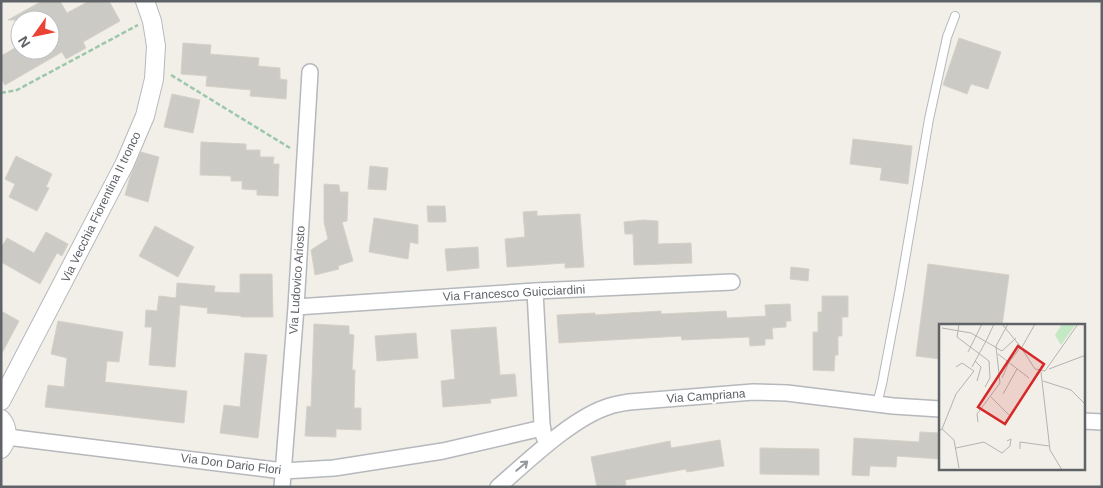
<svg xmlns="http://www.w3.org/2000/svg" width="1103" height="488" viewBox="0 0 1103 488" font-family="Arial,sans-serif">
	<style>
		.building { fill: #cccac5; stroke: #d6d1c6 }
		.lines { fill: none; stroke-linecap: round; stroke-linejoin: round }
		.service-casing { stroke: #b5b8bc; stroke-width: 10 }
		.minor-casing { stroke: #b5b8bc; stroke-width: 18 }
		.tertiary-casing { stroke: #b5b8bc; stroke-width: 20 }
		.path { stroke: #9cc7a9; stroke-width: 2.5; stroke-dasharray: 5 2.5; stroke-linecap: butt }
		.service { stroke: #fff; stroke-width: 8 }
		.minor { stroke: #fff; stroke-width: 15 }
		.tertiary { stroke: #fff; stroke-width: 18 }
		.oneway { stroke: #979a9d }
		.labels { text-anchor: middle; dominant-baseline: central; stroke-width: 4; stroke-linejoin: round; paint-order: stroke }
		.street-label { font-size: 12px; fill: #5f6368; stroke: #fff }
		.inset-road { fill: none; stroke: #b3b3b1; stroke-width: 1 }
		.view { fill: #d62828; fill-opacity: 0.15; stroke: #d62828; stroke-width: 2.5 }
		.inset-edge { fill: none; stroke: #5f6368; stroke-width: 2.5 }
	</style>
	<rect width="100%" height="100%" fill="#f1efe8"/>
	<path class="building" d="M 42,1 L 60,1 L 67,13 L 89,1 L 109,1 L 120,21 L 83,42 L 86,48 L 66,59 L 62,52 L 5,85 L 1,78 L 1,56 L 20,45 L 20,50 L 50,50 L 50,20 L 8,20 Z
		M 959,38 L 1001,52 L 988,89 L 971,84 L 967,94 L 943,85 Z
		M 183,43 L 211,45 L 210,54 L 259,58 L 258,66 L 280,68 L 280,79 L 287,80 L 286,99 L 250,96 L 251,90 L 206,86 L 207,76 L 181,74 Z
		M 172,94 L 200,100 L 193,133 L 164,127 Z
		M 853,139 L 912,146 L 908,184 L 880,180 L 882,168 L 850,164 Z
		M 201,142 L 246,144 L 246,150 L 260,150 L 260,157 L 274,157 L 273,164 L 279,164 L 278,196 L 257,195 L 257,190 L 242,189 L 242,181 L 231,181 L 231,176 L 200,175 Z
		M 141,152 L 159,157 L 148,202 L 125,195 L 130,177 Z
		M 16,156 L 52,174 L 46,187 L 49,188 L 37,211 L 9,197 L 15,184 L 5,179 Z
		M 370,166 L 388,168 L 386,190 L 368,189 Z
		M 324,184 L 339,185 L 340,192 L 348,192 L 347,221 L 342,222 L 353,261 L 338,266 L 339,269 L 315,275 L 311,250 L 328,239 L 324,222 Z
		M 427,206 L 445,206 L 446,222 L 428,222 Z
		M 537,211 L 537,216 L 580,214 L 584,267 L 565,268 L 565,263 L 507,267 L 505,239 L 525,237 L 523,212 Z
		M 374,218 L 418,225 L 418,244 L 410,242 L 408,259 L 369,252 Z
		M 643,220 L 658,221 L 658,244 L 691,243 L 692,263 L 634,265 L 633,234 L 625,234 L 624,222 Z
		M 155,226 L 194,247 L 178,277 L 139,256 Z
		M 46,232 L 68,244 L 62,256 L 57,253 L 40,284 L 1,262 L 1,248 L 7,238 L 34,253 Z
		M 478,247 L 479,268 L 447,271 L 445,249 Z
		M 928,264 L 1009,275 L 1002,326 L 940,326 L 940,359 L 916,356 Z
		M 791,267 L 809,269 L 808,281 L 790,279 Z
		M 240,274 L 272,274 L 273,317 L 241,317 L 241,316 L 207,313 L 208,308 L 180,305 L 175,367 L 149,365 L 152,327 L 145,327 L 146,310 L 157,311 L 159,296 L 176,298 L 177,283 L 215,286 L 214,292 L 240,293 Z
		M 822,296 L 848,296 L 848,317 L 842,317 L 842,336 L 838,336 L 838,355 L 835,355 L 834,371 L 813,370 L 813,332 L 818,332 L 818,312 L 822,312 Z
		M 790,304 L 791,321 L 786,321 L 786,327 L 772,328 L 773,339 L 765,339 L 765,345 L 750,346 L 749,337 L 682,340 L 681,336 L 559,343 L 557,315 L 595,313 L 595,315 L 661,311 L 661,314 L 726,311 L 727,318 L 766,316 L 765,305 Z
		M 1,311 L 19,321 L 1,355 Z
		M 58,321 L 123,332 L 119,362 L 107,361 L 105,382 L 187,391 L 184,423 L 45,407 L 48,385 L 64,387 L 67,358 L 51,354 Z
		M 314,324 L 349,326 L 349,334 L 354,335 L 352,370 L 355,370 L 354,408 L 361,408 L 361,430 L 336,429 L 336,437 L 305,436 L 307,406 L 311,407 Z
		M 496,327 L 500,375 L 515,374 L 517,396 L 490,399 L 491,403 L 443,407 L 441,381 L 455,379 L 451,330 Z
		M 416,333 L 418,358 L 377,361 L 375,336 Z
		M 245,353 L 267,355 L 258,438 L 220,433 L 224,405 L 240,407 Z
		M 920,432 L 940,433 L 940,459 L 897,456 L 896,467 L 870,466 L 869,476 L 852,475 L 854,438 L 919,442 Z
		M 720,440 L 724,466 L 687,472 L 686,469 L 625,480 L 626,485 L 618,487 L 597,487 L 591,457 L 670,441 L 671,448 Z
		M 760,448 L 819,449 L 819,475 L 760,474 Z"/>
	<g class="lines">
		<defs>
			<path id="service" d="M 877,404 L 882,384 L 900,289 L 929,119 L 947,37 L 955,16"/>
			<path id="minor" d="M 535,291 L 542,424 L 544,437
				M 296,307 L 535,291 L 732,282
				M 1084,421 L 1102,422
				M 7,437 L 283,471 L 334,468 L 443,451 L 542,428
				M 282,487 L 296,307 L 310,72
				M 498,487 C 528,461 573,417 610,406 C 616,404 623,403 629,402 L 753,392 L 787,393 L 893,406 L 940,409"/>
			<path id="tertiary" d="M 1,401 L 125,163 L 145,116 L 154,79 L 156,46 L 152,21 L 145,1
				M 1,419 C 9,428 8,440 1,449"/>
		</defs>
		<use href="#service" class="service-casing"/>
		<use href="#minor" class="minor-casing"/>
		<use href="#tertiary" class="tertiary-casing"/>
		<path class="path" d="M 171,75 L 290,148
			M 1,93 L 17,90 L 138,25"/>
		<use href="#service" class="service"/>
		<use href="#minor" class="minor"/>
		<use href="#tertiary" class="tertiary"/>
	</g>
	<defs><path id="oneway-shaft" d="M-6 0H5M1.5-3L5.5 0L1.5 3" fill="none" stroke-width="1.6" stroke-linecap="round" stroke-linejoin="round" transform="scale(1.25)"/></defs>
	<use class="oneway" href="#oneway-shaft" transform="translate(522 466) rotate(-40)"/>
	<g class="labels">
		<g class="street-label">
			<text transform="translate(101 207) rotate(-64)">Via Vecchia Fiorentina II tronco</text>
			<text transform="translate(297 280) rotate(-86)">Via Ludovico Ariosto</text>
			<text transform="translate(514 293) rotate(-3)">Via Francesco Guicciardini</text>
			<text transform="translate(706 396) rotate(-4)">Via Campriana</text>
			<text transform="translate(231 464) rotate(7)">Via Don Dario Flori</text>
		</g>
	</g>
	<g transform="translate(939 324)">
		<rect width="146" height="146" fill="#f1efe8"/>
		<path d="M 123,0 L 137,0 L 122,21 L 116,11 Z" fill="#c5e8c5"/>
		<path class="inset-road" d="M 20,0 L 18,13 L 50,37 L 51,54 L 46,63M 63,0 L 81,22M 3,4 L 32,9 L 63,27 L 77,14M 47,17 L 55,0M 57,22 L 69,0M 83,23 L 96,0M 83,25 L 96,45 L 106,47 L 139,0M 29,28 L 43,0M 59,30 L 90,54M 36,37 L 42,43 L 38,57M 33,43 L 47,17M 110,45 L 147,31M 102,48 L 111,126 L 123,146M 63,54 L 70,38 L 81,24M 104,57 L 132,66 L 147,81M 64,70 L 78,45M 52,73 L 71,92M 39,98 L 38,90 L 61,59 L 57,22M 3,105 L 17,70 L 35,47 L 23,39 L 17,43M 0,107 L 3,105 L 15,116 L 20,144M 17,124 L 45,118 L 63,129 L 71,122 L 72,115 L 68,117M 81,125 L 81,118 L 110,122"/>
		<path class="view" d="M 79,22 L 105,40 L 66,100 L 39,83 Z"/>
		<rect width="146" height="146" class="inset-edge"/>
	</g>
	<rect width="1103" height="488" fill="none" stroke="#5f6368" stroke-width="5"/>
	<g transform="translate(35 35) rotate(237)"><circle r="24" fill="#ffffff" stroke="#bfc1c3"/>
	<path d="M0-4L9 19L0 12L-9 19Z" fill="#ea4335"/>
	<text y="-8" font-size="14" font-weight="bold" text-anchor="middle" fill="#5f6368">N</text>
	</g>
</svg>
